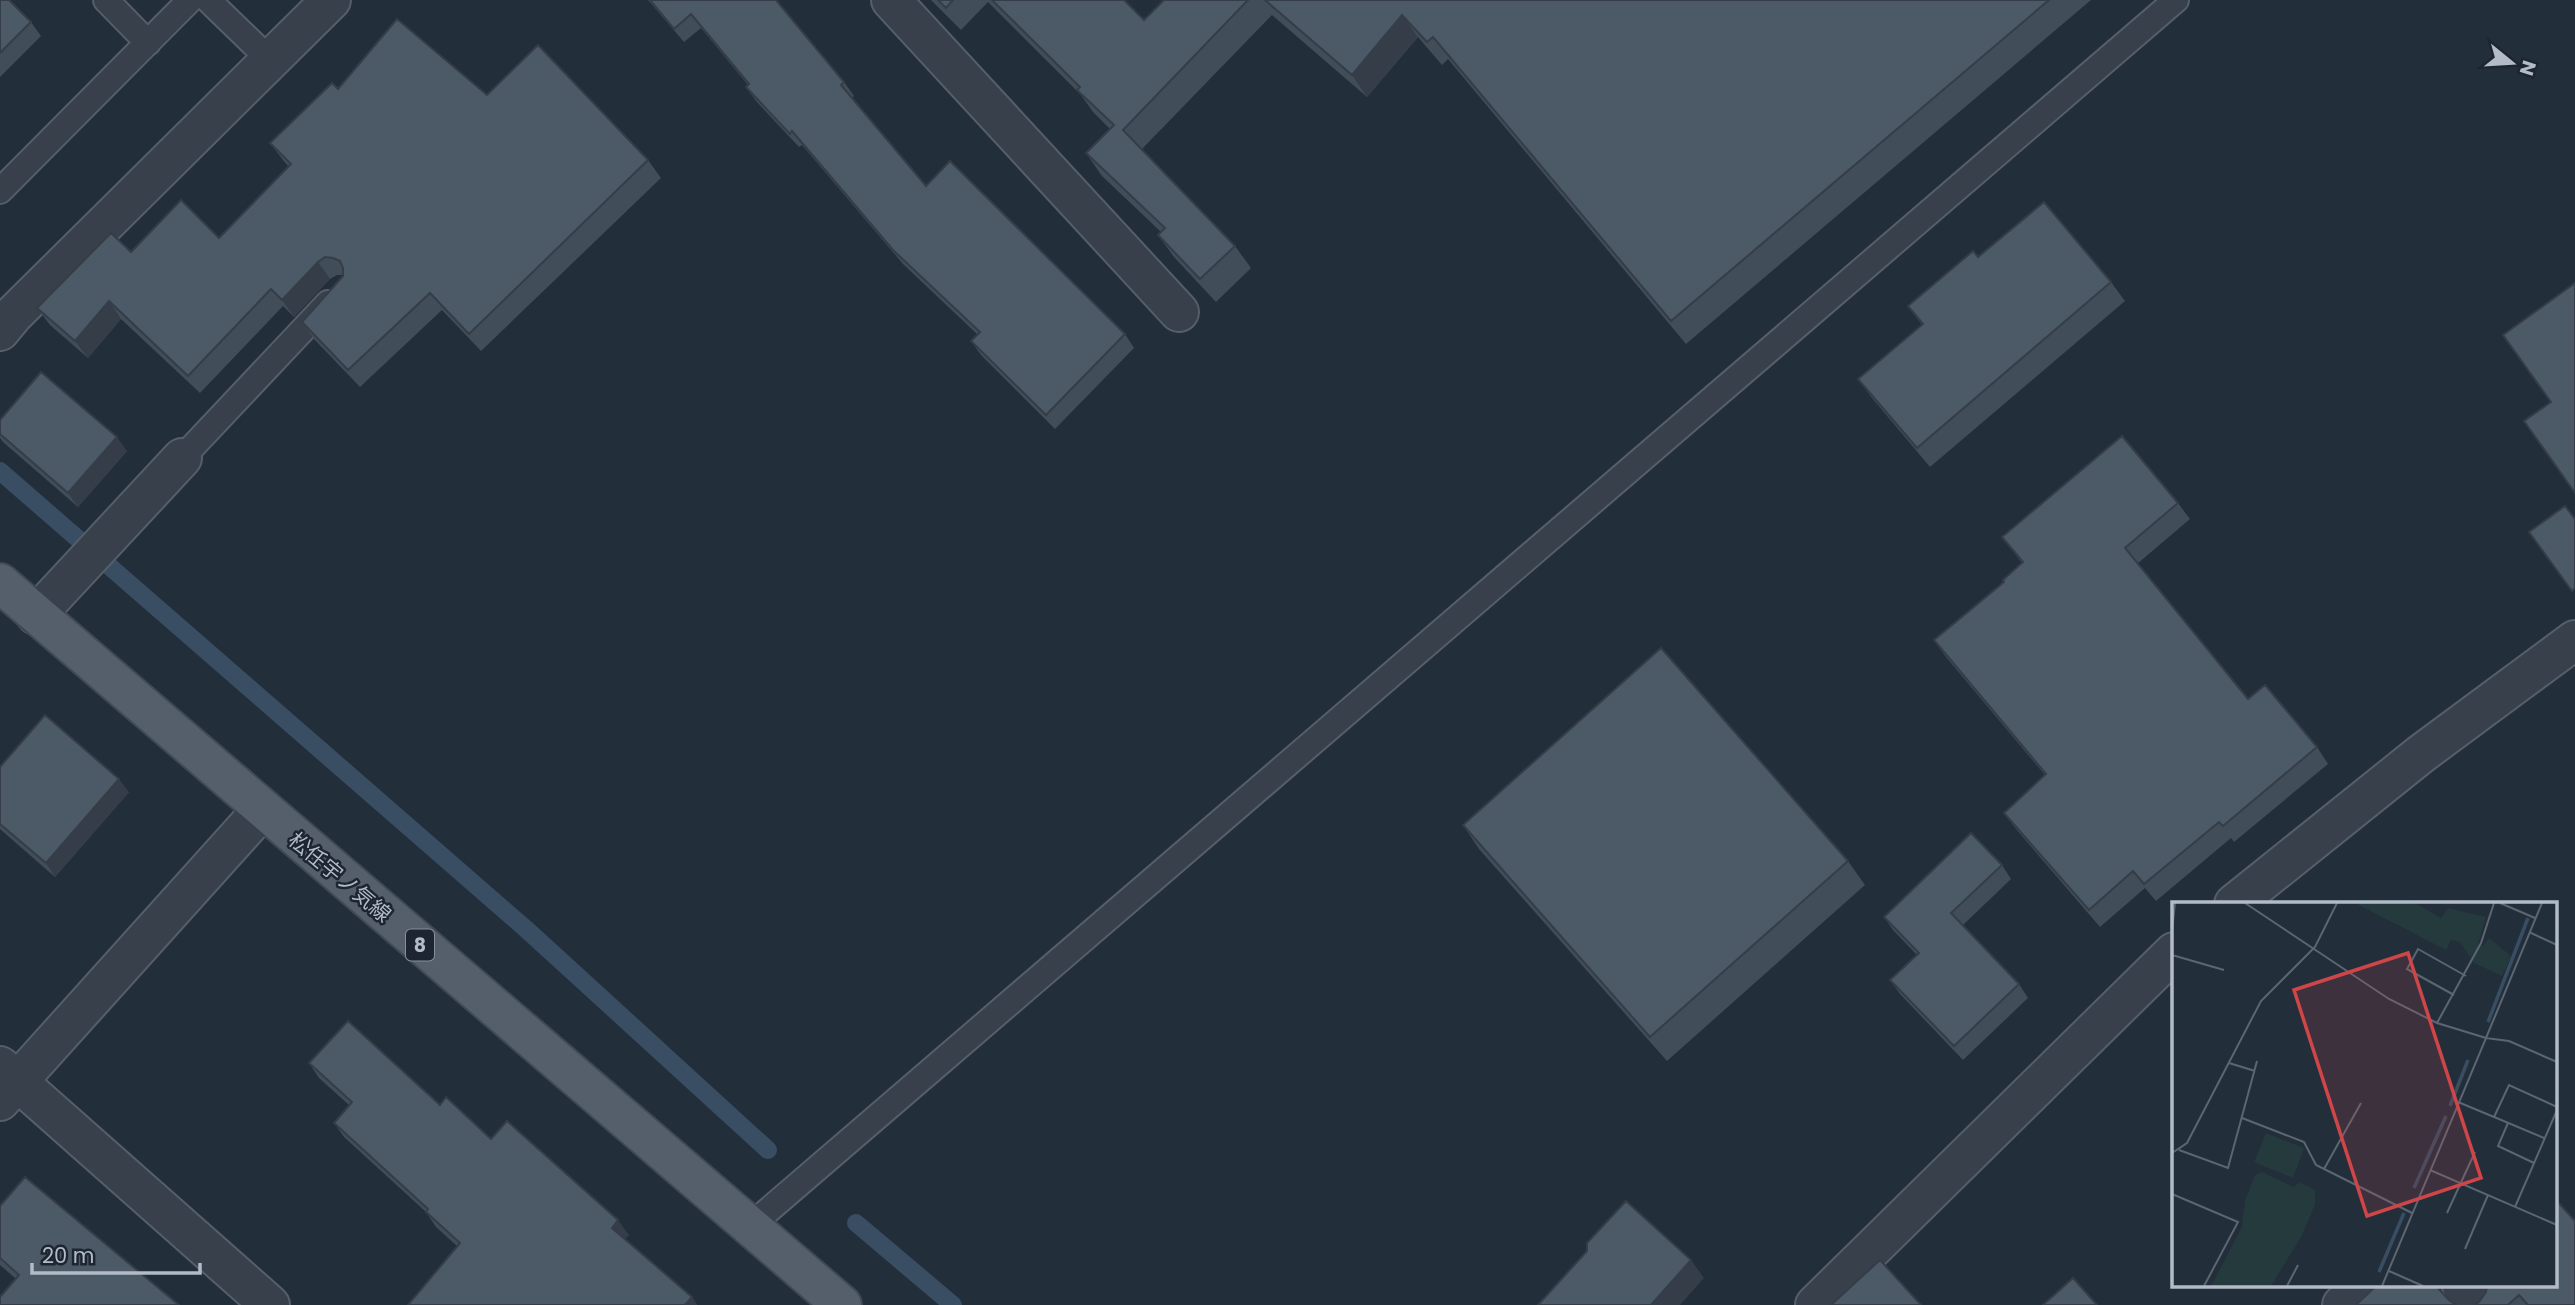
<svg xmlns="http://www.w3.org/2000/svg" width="2575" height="1305" viewBox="0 0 2575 1305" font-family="Poppins,'Noto Sans JP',sans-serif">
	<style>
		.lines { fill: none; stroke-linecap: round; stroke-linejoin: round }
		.stream { stroke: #394d63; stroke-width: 18 }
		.service-casing { stroke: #555e69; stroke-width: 28 }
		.minor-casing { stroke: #555e69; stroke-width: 42 }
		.tertiary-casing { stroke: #555e69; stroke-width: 42 }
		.primary-casing { stroke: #404954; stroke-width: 42 }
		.service { stroke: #37404b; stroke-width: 24 }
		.minor { stroke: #37404b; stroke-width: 38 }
		.tertiary { stroke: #37404b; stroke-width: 38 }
		.primary { stroke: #555f6b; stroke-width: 38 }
		.wall { fill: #414d59 }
		.shaded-wall { fill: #353e48 }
		.building { fill: #4c5967; stroke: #353e48; stroke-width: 2 }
		.labels { text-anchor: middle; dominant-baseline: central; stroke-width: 5; stroke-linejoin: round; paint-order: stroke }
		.shield { fill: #1c2530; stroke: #858e9a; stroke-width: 2 }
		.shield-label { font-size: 19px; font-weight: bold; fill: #b2bbc7 }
		.street-label { font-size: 21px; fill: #b2bbc7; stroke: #1c2530 }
		.inset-river { fill: none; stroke: #394d63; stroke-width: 3.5 }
		.inset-road { fill: none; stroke: #5c6673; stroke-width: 2 }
		.view { fill: #cf4548; fill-opacity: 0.15; stroke: #cf4548; stroke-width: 3.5 }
		.inset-edge { fill: none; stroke: #b2bbc7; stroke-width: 3.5 }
	</style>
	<rect width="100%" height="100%" fill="#232e3b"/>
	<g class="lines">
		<path class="stream" d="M 0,471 L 526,929 L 768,1150
			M 856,1223 L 953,1305"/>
		<defs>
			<path id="service" d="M 106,0 L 148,43
				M 208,0 L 270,60
				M 0,191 L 190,0
				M 182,458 L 328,303
				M 750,1226 L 2176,0"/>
			<path id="minor" d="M 891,0 L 1179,312
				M 0,331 L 14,314 L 331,0
				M 36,615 L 182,458
				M 0,1066 L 270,1305
				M 0,1101 L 262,810
				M 2462,1286 L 2479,1305
				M 2342,1305 L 2362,1286"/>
			<path id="tertiary" d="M 2234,904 L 2421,754 L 2575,640
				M 1815,1305 L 2174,952"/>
			<path id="primary" d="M 0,583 L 842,1305"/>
		</defs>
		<use href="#service" class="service-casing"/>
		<use href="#minor" class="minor-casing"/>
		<use href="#tertiary" class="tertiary-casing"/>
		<use href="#primary" class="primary-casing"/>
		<use href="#service" class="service"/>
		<use href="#minor" class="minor"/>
		<use href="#tertiary" class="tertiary"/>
		<use href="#primary" class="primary"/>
	</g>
	<path class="wall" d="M 0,0 L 31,22 L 41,36 L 0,77 Z
		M 648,0 L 776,0 L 844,82 L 854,96 L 852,98 L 926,186 L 1125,334 L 1134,348 L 1055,429 L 981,355 L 971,341 L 978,335 L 903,264 L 802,145 L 799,147 L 756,101 L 746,87 L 748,85 L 701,28 L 684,42 Z
		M 931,0 L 1124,0 L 1144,20 L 1164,0 L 2091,0 L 1686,344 L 1448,59 L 1442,65 L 1418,37 L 1367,97 L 1272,15 L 1142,149 L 1235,246 L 1251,268 L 1216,302 L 1174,257 L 1158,235 L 1161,232 L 1102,176 L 1086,153 L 1110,129 L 1093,112 L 1081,95 L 988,2 L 961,30 Z
		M 338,89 L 487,95 L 648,160 L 661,178 L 481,351 L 442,310 L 360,387 L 314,339 L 302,322 L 343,275 L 337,275 L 330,279 L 294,317 L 283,306 L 200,393 L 121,319 L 88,358 L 50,325 L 37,308 L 131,252 L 219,238 L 289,167 L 283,160 L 270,143 Z
		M 1978,257 L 2111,282 L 2125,301 L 1930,467 L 1872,398 L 1858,379 L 1922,325 L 1908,306 Z
		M 0,420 L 127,451 L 78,507 L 3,442 L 0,438 Z
		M 2178,503 L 2190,519 L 2137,564 L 2248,699 L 2317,747 L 2328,764 L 2234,842 L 2231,838 L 2156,901 L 2145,888 L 2100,927 L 2016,829 L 2004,813 L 2045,775 L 1946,657 L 1934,640 L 2004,582 L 2022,563 L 2002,537 Z
		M 0,767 L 129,792 L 55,877 L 0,829 Z
		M 1463,825 L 1848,861 L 1865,885 L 1667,1061 L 1479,849 Z
		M 2002,865 L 2011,879 L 1963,925 L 2019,984 L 2028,998 L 1963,1060 L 1900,994 L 1890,980 L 1917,955 L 1893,930 L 1884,917 Z
		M 309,1063 L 440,1105 L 491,1139 L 629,1235 L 625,1239 L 692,1297 L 697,1305 L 408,1305 L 457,1246 L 436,1227 L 426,1212 L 344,1137 L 334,1123 L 349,1105 L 319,1078 Z
		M 0,1206 L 179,1305 L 16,1279 L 0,1265 Z
		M 2575,1221 L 2575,1305 L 2474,1305 L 2479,1302 Z"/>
	<path class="shaded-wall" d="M 1402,15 L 1418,37 L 1367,97 L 1352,75 Z
		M 318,262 L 330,279 L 294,317 L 282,300 Z
		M 109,301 L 121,319 L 88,358 L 75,341 Z
		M 117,437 L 127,451 L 78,507 L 68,493 Z
		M 119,779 L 129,792 L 55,877 L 46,863 Z
		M 618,1220 L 629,1235 L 622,1242 L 612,1228 Z
		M 1691,1260 L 1704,1278 L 1680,1305 L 1651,1305 Z
		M 692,1297 L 697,1305 L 685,1305 Z"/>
	<path class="building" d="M 0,0 L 9,0 L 31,22 L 0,53 Z
		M 650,0 L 776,0 L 844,82 L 841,85 L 926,186 L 950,161 L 1125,334 L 1046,415 L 971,341 L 980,332 L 893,250 L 792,131 L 790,134 L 746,87 L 749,84 L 691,14 L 674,29 Z
		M 938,0 L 953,0 L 946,8 Z
		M 992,0 L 1124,0 L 1144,20 L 1164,0 L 1248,0 L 1123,130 L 1235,246 L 1200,279 L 1158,235 L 1165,228 L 1086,153 L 1114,125 L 1077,90 L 1080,87 Z
		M 1265,0 L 2049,0 L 1671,321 L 1433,37 L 1427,42 L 1402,15 L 1352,75 Z
		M 397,19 L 487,95 L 538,45 L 648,160 L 469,334 L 430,293 L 348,370 L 302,322 L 343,276 L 343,268 L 340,261 L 333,258 L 325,257 L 318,262 L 282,300 L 271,289 L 188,376 L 109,301 L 75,341 L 37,308 L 111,233 L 131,252 L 181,200 L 219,238 L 291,164 L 270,143 L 332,83 L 338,89 Z
		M 2044,202 L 2111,282 L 1917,448 L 1858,379 L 1923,324 L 1908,306 L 1973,251 L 1978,257 Z
		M 2575,283 L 2575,493 L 2524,421 L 2551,402 L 2503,335 Z
		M 41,372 L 117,437 L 68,493 L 0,434 L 0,420 Z
		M 2122,436 L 2178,503 L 2125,548 L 2248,699 L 2265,685 L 2317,747 L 2223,826 L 2219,822 L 2144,884 L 2133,871 L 2089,910 L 2004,813 L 2046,774 L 1934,640 L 2004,582 L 2003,580 L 2023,562 L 2002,537 Z
		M 2565,506 L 2575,519 L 2575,588 L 2572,591 L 2529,532 Z
		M 1661,648 L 1848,861 L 1650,1037 L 1463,825 Z
		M 45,715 L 119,779 L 46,863 L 0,824 L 0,767 Z
		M 1971,833 L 2002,865 L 1951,913 L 2019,984 L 1954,1046 L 1890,980 L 1919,953 L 1884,917 Z
		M 348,1021 L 440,1105 L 446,1097 L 491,1139 L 507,1121 L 618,1220 L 612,1228 L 692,1297 L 685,1305 L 408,1305 L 460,1243 L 426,1212 L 428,1209 L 334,1123 L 352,1102 L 309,1063 Z
		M 25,1177 L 179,1305 L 0,1305 L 0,1297 L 19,1275 L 0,1258 L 0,1206 Z
		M 2556,1200 L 2575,1221 L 2575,1305 L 2528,1305 L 2519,1295 L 2508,1305 L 2474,1305 L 2479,1302 L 2486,1292 L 2487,1286 L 2556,1286 Z
		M 1626,1201 L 1691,1260 L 1651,1305 L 1538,1305 L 1587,1251 L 1587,1243 Z
		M 1880,1260 L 1921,1305 L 1831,1305 Z
		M 2073,1278 L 2097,1305 L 2043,1305 Z
		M 2376,1286 L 2436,1286 L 2449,1300 L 2456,1305 L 2356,1305 Z"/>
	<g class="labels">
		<rect class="shield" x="406" y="929.5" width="28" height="31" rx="5"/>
		<g class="shield-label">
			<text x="420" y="945">8</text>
		</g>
		<g class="street-label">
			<text transform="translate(340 877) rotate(40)">松任宇ノ気線</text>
		</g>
	</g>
	<g transform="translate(2172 902)">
		<rect width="385" height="385" fill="#232e3b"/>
		<path d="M 183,1 L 243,1 L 269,16 L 276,6 L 314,15 L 306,42 L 311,44 L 317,36 L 339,54 L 330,74 L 302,61 L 288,40 L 279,38 L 274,48 ZM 94,231 L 132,246 L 121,276 L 82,260 ZM 90,270 L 122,285 L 127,280 L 143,288 L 143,303 L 129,335 L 99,384 L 39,384 L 70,325 L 73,298 L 83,273 Z" fill="#253a3c"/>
		<path class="inset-river" d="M 316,120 L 356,16M 278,204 L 296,158M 242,286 L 274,214M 207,370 L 232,311"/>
		<path class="inset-road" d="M 73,1 L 217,97 L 265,121 L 314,136 L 370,1M 328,1 L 363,16M 0,28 L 3,1M 357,30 L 385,43M 0,53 L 52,68M 282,93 L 235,67 L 246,47 L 294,74M 265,121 L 309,41 L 322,1M 57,161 L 83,169M 286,200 L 322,215M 70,216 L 132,240 L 144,263 L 240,311M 336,221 L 326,244 L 362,261M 372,236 L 322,215 L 337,183 L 385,205M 7,248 L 56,266 L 85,159M 0,251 L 15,241 L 89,99 L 143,45 L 165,1M 152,267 L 189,201M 258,268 L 385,323M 0,292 L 66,320 L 32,384M 343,305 L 385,208M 275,311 L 303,250M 293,347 L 316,293M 217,369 L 251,384M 115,384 L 126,363M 210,384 L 314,136 L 337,139 L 385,160"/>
		<path class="view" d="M 236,51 L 309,276 L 195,314 L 122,88 Z"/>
		<rect width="385" height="385" class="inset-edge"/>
	</g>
	<g transform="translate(2512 63) rotate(108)" stroke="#1c2530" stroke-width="5" paint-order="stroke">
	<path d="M0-5L12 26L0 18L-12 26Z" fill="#b2bbc7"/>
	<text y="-10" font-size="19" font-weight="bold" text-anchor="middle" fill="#b2bbc7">N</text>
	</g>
	<path d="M32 1263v10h168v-10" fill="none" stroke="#b2bbc7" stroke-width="3.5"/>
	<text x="42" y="1263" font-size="21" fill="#b2bbc7" stroke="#1c2530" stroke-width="5" paint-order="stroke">20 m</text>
</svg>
